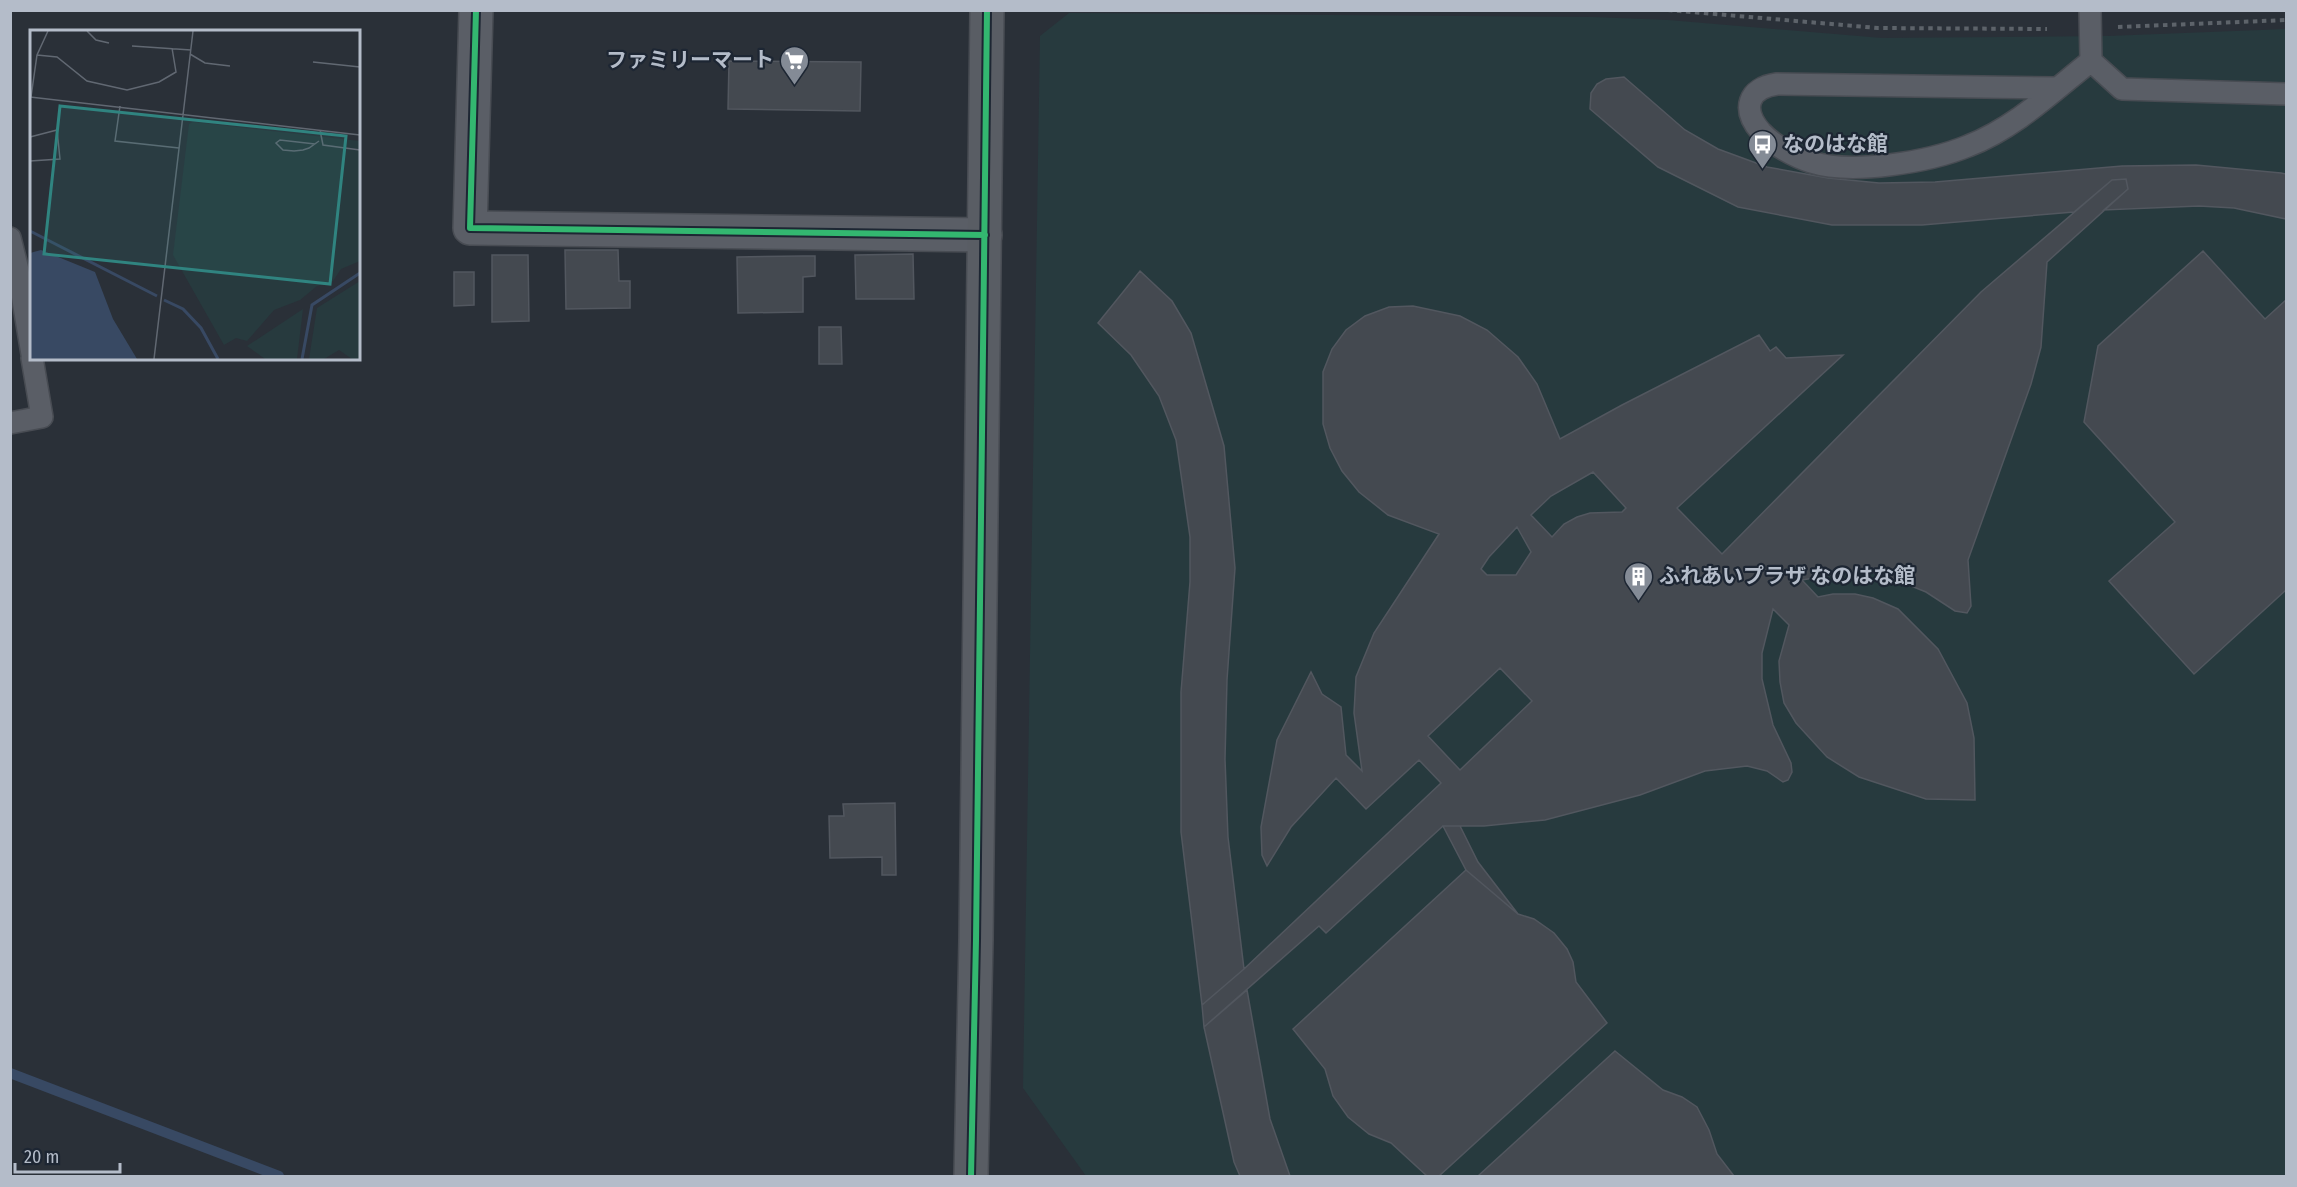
<svg xmlns="http://www.w3.org/2000/svg" width="2297" height="1187" viewBox="0 0 2297 1187" font-family="'Fira Sans Condensed','Noto Sans JP',sans-serif">
	<style>
		.green { fill: #273a3e }
		.lines { fill: none; stroke-linecap: round; stroke-linejoin: round }
		.stream { stroke: #384963; stroke-width: 10 }
		.building { fill: #444950; stroke: #52575f; stroke-width: 1.5; fill-rule: evenodd }
		.lane-casing { stroke: #484c53; stroke-width: 24 }
		.street-casing { stroke: #484c53; stroke-width: 36 }
		.secondary-casing { stroke: #484c53; stroke-width: 36 }
		.path { stroke: #5d636a; stroke-width: 4; stroke-dasharray: 4.5 4.5; stroke-linecap: butt }
		.lane { stroke: #5a5e66; stroke-width: 21 }
		.street { stroke: #5a5e66; stroke-width: 33 }
		.secondary { stroke: #595d64; stroke-width: 33 }
		.cycleway-casing { stroke: #1d2633; stroke-width: 10 }
		.cycleway { stroke: #33b770; stroke-width: 6 }
		.labels { text-anchor: middle; dominant-baseline: central; stroke-width: 4.5; stroke-linejoin: round; paint-order: stroke }
		.poi-label { font-size: 21px; font-weight: bold; fill: #b4bcc9; stroke: #1d2633; text-anchor: start }
		.inset-river { fill: none; stroke: #384963; stroke-width: 3 }
		.inset-road { fill: none; stroke: #616872; stroke-width: 1.5 }
		.view { fill: #308480; fill-opacity: 0.15; stroke: #308480; stroke-width: 3 }
		.inset-edge { fill: none; stroke: #b4bcc9; stroke-width: 3 }
	</style>
	<rect width="100%" height="100%" fill="#2a3038"/>
	<path class="green" d="M 1069,13 L 1593,17 L 1668,20 L 1882,38 L 2108,36 L 2286,29 L 2286,1176 L 1086,1176 L 1023,1088 L 1040,36 Z"/>
	<g class="lines">
		<path class="stream" d="M 10,1073 L 279,1176"/>
	</g>
	<path class="building" d="M 729,61 L 861,62 L 860,111 L 728,109 Z
		M 1624,77 L 1685,130 L 1718,149 L 1767,167 L 1828,178 L 1879,183 L 1935,182 L 2122,166 L 2196,165 L 2281,173 L 2286,174 L 2286,219 L 2234,208 L 2199,206 L 2104,210 L 2128,189 L 2126,179 L 2112,180 L 2074,212 L 1922,225 L 1832,225 L 1738,207 L 1658,167 L 1590,109 L 1591,93 L 1597,84 L 1606,79 Z
		M 2126,179 L 2128,189 L 2047,262 L 2041,347 L 2031,384 L 1968,560 L 1971,606 L 1967,613 L 1955,611 L 1926,592 L 1879,573 L 1854,571 L 1802,580 L 1818,597 L 1833,594 L 1855,594 L 1873,598 L 1898,609 L 1938,649 L 1967,703 L 1974,738 L 1975,800 L 1926,799 L 1859,777 L 1827,757 L 1796,723 L 1784,703 L 1780,682 L 1779,661 L 1789,625 L 1773,609 L 1762,653 L 1762,679 L 1773,725 L 1791,763 L 1792,772 L 1788,780 L 1783,782 L 1767,771 L 1747,766 L 1705,771 L 1640,795 L 1545,820 L 1484,826 L 1443,826 L 1326,933 L 1319,926 L 1204,1027 L 1202,1005 L 1244,969 L 1441,783 L 1419,760 L 1366,809 L 1336,778 L 1291,827 L 1267,866 L 1262,855 L 1261,827 L 1277,740 L 1311,672 L 1322,694 L 1341,707 L 1346,755 L 1362,771 L 1354,713 L 1356,677 L 1374,633 L 1439,534 L 1388,515 L 1359,492 L 1342,471 L 1330,448 L 1323,424 L 1323,372 L 1332,349 L 1346,330 L 1365,316 L 1389,307 L 1413,306 L 1460,316 L 1487,330 L 1518,357 L 1537,384 L 1560,439 L 1622,405 L 1759,335 L 1770,351 L 1776,347 L 1786,358 L 1843,355 L 1677,508 L 1722,554 L 1981,292 L 2112,180 ZM 1593,472 L 1626,508 L 1622,512 L 1590,513 L 1577,517 L 1564,524 L 1552,537 L 1531,515 L 1551,496 ZM 1517,527 L 1531,552 L 1516,575 L 1487,575 L 1481,569 L 1489,557 ZM 1500,668 L 1532,701 L 1460,770 L 1428,736 Z
		M 565,250 L 618,250 L 619,281 L 630,281 L 630,308 L 566,309 Z
		M 2203,251 L 2265,319 L 2286,300 L 2286,590 L 2194,674 L 2109,581 L 2175,522 L 2084,422 L 2098,346 Z
		M 913,254 L 914,299 L 856,299 L 855,255 Z
		M 492,255 L 528,255 L 529,321 L 492,322 Z
		M 803,256 L 815,256 L 815,276 L 803,277 L 803,312 L 738,313 L 737,257 Z
		M 1140,271 L 1172,301 L 1191,333 L 1224,446 L 1235,568 L 1227,680 L 1225,759 L 1228,837 L 1244,969 L 1202,1005 L 1181,832 L 1181,692 L 1190,582 L 1190,537 L 1176,440 L 1159,396 L 1131,355 L 1098,323 Z
		M 454,272 L 474,272 L 474,305 L 454,306 Z
		M 819,327 L 841,327 L 842,364 L 819,364 Z
		M 895,803 L 896,875 L 882,875 L 882,857 L 830,858 L 829,816 L 844,816 L 843,804 Z
		M 1443,826 L 1460,826 L 1478,862 L 1518,914 L 1466,870 Z
		M 1466,870 L 1518,914 L 1534,919 L 1554,933 L 1567,949 L 1573,962 L 1576,982 L 1607,1023 L 1439,1176 L 1427,1176 L 1391,1143 L 1369,1134 L 1348,1117 L 1333,1096 L 1325,1069 L 1293,1029 Z
		M 1247,990 L 1270,1119 L 1290,1176 L 1240,1176 L 1234,1162 L 1204,1027 Z
		M 1615,1051 L 1663,1090 L 1682,1097 L 1697,1107 L 1709,1130 L 1717,1154 L 1734,1176 L 1478,1176 Z"/>
	<g class="lines">
		<defs>
			<path id="lane" d="M 2090,10 L 2091,61 L 2122,89 L 2286,94
				M 2057,88 L 1777,84 C 1748,88 1741,109 1761,132 C 1773,145 1795,157 1811,162 C 1852,175 1929,162 1968,146 C 2015,128 2053,91 2091,61
				M 10,238 L 18,270 L 32,354
				M 10,423 L 42,417 L 32,358"/>
			<path id="street" d="M 476,10 L 470,228 L 985,235"/>
			<path id="secondary" d="M 971,1176 L 976,940 L 987,10"/>
		</defs>
		<use href="#lane" class="lane-casing"/>
		<use href="#street" class="street-casing"/>
		<use href="#secondary" class="secondary-casing"/>
		<path class="path" d="M 1668,10 L 1878,28 L 2047,29
			M 2118,27 L 2286,20"/>
		<use href="#lane" class="lane"/>
		<use href="#street" class="street"/>
		<use href="#secondary" class="secondary"/>
		<defs>
			<path id="cycleway" d="M 476,10 L 470,228 L 985,235
				M 971,1176 L 976,940 L 987,10"/>
		</defs>
		<use href="#cycleway" class="cycleway-casing"/>
		<use href="#cycleway" class="cycleway"/>
	</g>
	<defs>
		<symbol id="supermarket-pin" viewBox="-11 -11 22 30"><path d="M0 17L-7.5 6A9.5 9.5 0 1 1 7.5 6Z" fill="#848b96" stroke="#1d2633"/><path d="M-6-5.5h2.5l.6 2H6L4.5 2H-2.5L-4.4-4H-6ZM-1.5 3.2a1.3 1.3 0 1 0 .1 0ZM3 3.2a1.3 1.3 0 1 0 .1 0Z" fill="#fff"/></symbol>
		<symbol id="bus-pin" viewBox="-11 -11 22 30"><path d="M0 17L-7.5 6A9.5 9.5 0 1 1 7.5 6Z" fill="#848b96" stroke="#1d2633"/><path d="M-5-6H5V4H4V6H2V4H-2V6H-4V4H-5ZM-3.5-4V0h7V-4ZM-3.5 1.2v1.5H-2V1.2ZM2 1.2v1.5H3.5V1.2Z" fill="#fff"/></symbol>
		<symbol id="building-pin" viewBox="-11 -11 22 30"><path d="M0 17L-7.5 6A9.5 9.5 0 1 1 7.5 6Z" fill="#848b96" stroke="#1d2633"/><path d="M-4-6H4V6H1V3H-1V6H-4ZM-2.5-4.3h1.7v1.8h-1.7ZM.8-4.3h1.7v1.8H.8ZM-2.5-1h1.7V.8h-1.7ZM.8-1h1.7V.8H.8Z" fill="#fff"/></symbol>
	</defs>
	<g fill-rule="evenodd">
		<use href="#supermarket-pin" x="778" y="44" width="33" height="45"/>
		<use href="#bus-pin" x="1746" y="128" width="33" height="45"/>
		<use href="#building-pin" x="1622" y="560" width="33" height="45"/>
	</g>
	<g class="labels">
		<g class="poi-label">
			<text x="774" y="60" text-anchor="end">ファミリーマート</text>
			<text x="1783" y="144">なのはな館</text>
			<text x="1659" y="576">ふれあいプラザ なのはな館</text>
		</g>
	</g>
	<g transform="translate(30 30)">
		<rect width="330" height="330" fill="#2a3038"/>
		<path d="M 163,92 L 330,111 L 330,231 L 311,239 L 303,251 L 287,256 L 270,270 L 244,280 L 217,311 L 206,308 L 194,315 L 143,225 L 159,94 ZM 330,251 L 330,329 L 322,329 L 309,320 L 294,329 L 279,329 L 287,278 ZM 273,279 L 267,329 L 235,329 L 217,316 Z" fill="#273a3e"/>
		<path d="M 11,220 L 65,242 L 83,289 L 107,329 L 0,329 L 0,223 Z" fill="#384963"/>
		<path class="inset-river" d="M 0,201 L 127,266M 134,270 L 153,279 L 171,298 L 188,329M 272,329 L 282,275 L 330,243"/>
		<path class="inset-road" d="M 57,1 L 66,10 L 79,13M 102,16 L 161,20M 160,24 L 175,33 L 200,36M 7,25 L 27,27 L 57,51 L 97,60 L 129,52 L 146,42 L 142,18M 283,32 L 330,37M 0,67 L 330,105M 1,67 L 7,25 L 18,1M 90,76 L 85,111 L 149,118M 290,100 L 293,115 L 330,120M 0,107 L 27,100 L 30,129 L 0,131M 285,114 L 250,110 L 246,113 L 253,120 L 264,121 L 273,120 L 279,118 L 289,111M 124,329 L 163,1"/>
		<path class="view" d="M 30,76 L 316,106 L 300,254 L 14,224 Z"/>
		<rect width="330" height="330" class="inset-edge"/>
	</g>
	<rect width="2297" height="1187" fill="none" stroke="#b4bcc9" stroke-width="24"/>
	<path d="M15 1163v9h105v-9" fill="none" stroke="#b4bcc9" stroke-width="3"/>
	<text x="24" y="1163" font-size="18" fill="#b4bcc9" stroke="#1d2633" stroke-width="4.5" paint-order="stroke">20 m</text>
</svg>
